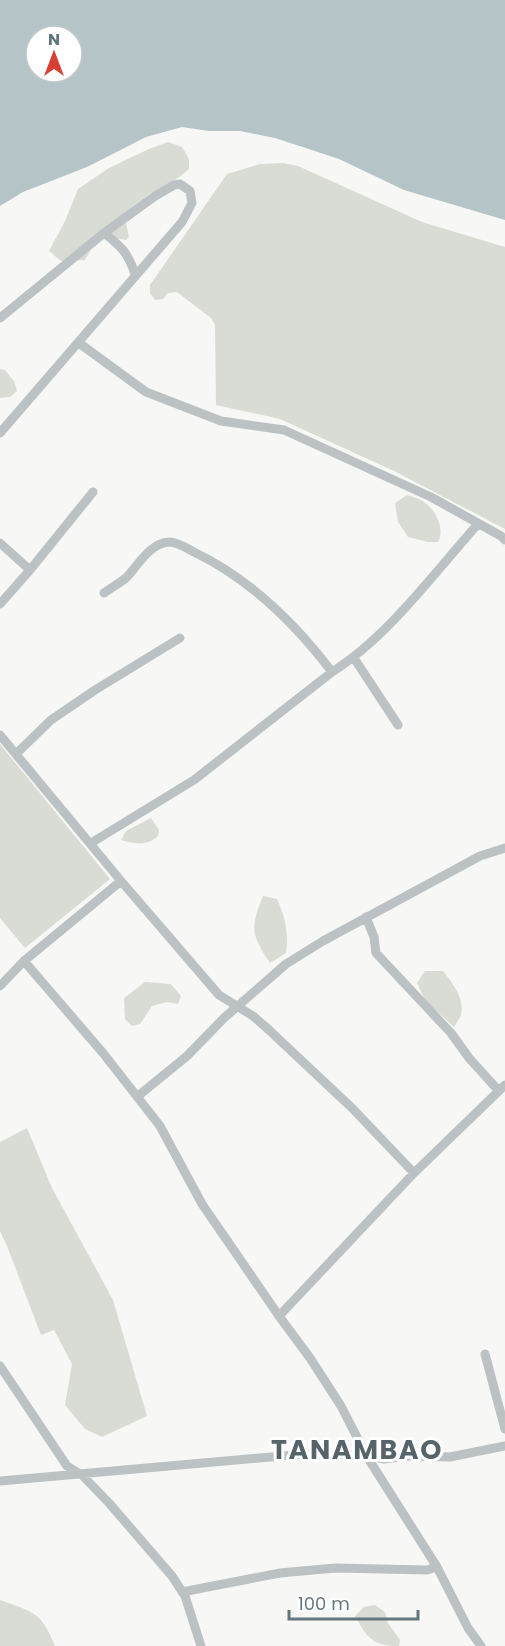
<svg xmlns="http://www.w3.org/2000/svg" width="505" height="1646" viewBox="0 0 505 1646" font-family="Poppins,sans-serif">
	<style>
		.green { fill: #d8dcd4 }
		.water { fill: #b5c4c6; fill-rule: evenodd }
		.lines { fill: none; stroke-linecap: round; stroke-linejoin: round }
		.minor { stroke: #bcc2c4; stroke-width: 9 }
		.labels { text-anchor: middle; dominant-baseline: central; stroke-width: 6; stroke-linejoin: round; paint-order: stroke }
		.district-label { font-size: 27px; font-weight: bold; letter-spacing: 1.5px; fill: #566469; stroke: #fff }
	</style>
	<rect width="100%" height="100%" fill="#f7f7f5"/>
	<path class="green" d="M 168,142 L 182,147 L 189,159 L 189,169 L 178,178 L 149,194 L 124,213 L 129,237 L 126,240 L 115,238 L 104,227 L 85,260 L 61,261 L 49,251 L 65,221 L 78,189 L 109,168 L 149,149 Z
		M 283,163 L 298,166 L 422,222 L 505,247 L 505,529 L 394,471 L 280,419 L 216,405 L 215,325 L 211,318 L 177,292 L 168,293 L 163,299 L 155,300 L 150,293 L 150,285 L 227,174 L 260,164 Z
		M 0,369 L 5,370 L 14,381 L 17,391 L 10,397 L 0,398 Z
		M 407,495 C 411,496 417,498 421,500 C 434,507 446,528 438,542 L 428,542 L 408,537 L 398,522 L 395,503 Z
		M 0,744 L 110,879 L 25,948 L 0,918 Z
		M 151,818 L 159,830 L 158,836 C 148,846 133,844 121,840 L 126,831 Z
		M 263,896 L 277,899 C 285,916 289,934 286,953 L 270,963 C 251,934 250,928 263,896 Z
		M 425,971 L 443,971 C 452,982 465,999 461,1014 C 460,1019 456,1023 454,1027 L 425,1000 L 417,983 Z
		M 145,982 L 171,984 L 181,996 L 178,1004 L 167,1002 L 152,1006 L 140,1024 L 132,1026 L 125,1019 L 124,998 Z
		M 27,1128 L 52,1188 L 113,1300 L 147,1416 L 102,1437 L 85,1429 L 65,1405 L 72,1364 L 54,1330 L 41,1335 L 7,1246 L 0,1231 L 0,1142 Z
		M 0,1600 C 33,1612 41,1611 55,1646 L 0,1646 Z
		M 375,1605 L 385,1612 L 388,1623 L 400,1640 L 399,1646 C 373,1646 367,1638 355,1616 L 364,1607 Z"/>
	<path class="water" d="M 0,0 L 505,0 L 505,220 L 404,190 L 339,159 L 275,138 L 240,131 L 209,131 L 182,127 L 146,137 L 87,167 L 23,192 L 0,206 ZM 36,36 L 72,36 L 72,72 L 36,72 Z"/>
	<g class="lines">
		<path class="minor" d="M 104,233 C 122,247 128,253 135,274
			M 0,318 L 104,233 L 155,196 L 174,185 L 180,184 L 190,191 L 192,203 L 182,222 L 0,433
			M 79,343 L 146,392 L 221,421 L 284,430 L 431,497 L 501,536 L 505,540
			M 0,543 L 30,570
			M 104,593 C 111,588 120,583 127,577 C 138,565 150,543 169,542 C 177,542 187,548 194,552 C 250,579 295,623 332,672
			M 0,604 L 30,570 L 93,492
			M 354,658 L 398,725
			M 0,735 L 121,881 L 219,995 L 253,1016 L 269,1030 L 352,1108 L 414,1173
			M 16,754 L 51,720 L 95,690 L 180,638
			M 91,843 L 194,780 L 332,672 C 388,637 434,573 478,524
			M 366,917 L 374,937 L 376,953 L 451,1033 L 469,1058 L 498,1090
			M 24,961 L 103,1053 L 160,1126 L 202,1204 L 279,1316 L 310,1358 L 341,1406 L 366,1455 L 437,1567 L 468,1628 L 481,1646
			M 0,986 L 24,961 L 121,881
			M 138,1096 L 187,1056 L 224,1018 L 286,964 L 323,941 L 480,856 L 505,848
			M 279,1316 L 414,1173 L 505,1085
			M 485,1354 L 505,1429
			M 0,1366 L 67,1466 L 82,1475 L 109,1503 L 172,1576 L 185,1596 L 201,1646
			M 0,1481 L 305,1454 L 366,1455 L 384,1459 L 407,1456 L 450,1457 L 505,1446
			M 182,1592 L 280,1573 L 335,1568 L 427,1570 L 437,1567"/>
	</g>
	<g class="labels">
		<g class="district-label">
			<text x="357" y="1449">TANAMBAO</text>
		</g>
	</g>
	<g transform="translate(54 54)"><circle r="28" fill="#ffffff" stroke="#c1c9cb" stroke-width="1.5"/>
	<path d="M0-4.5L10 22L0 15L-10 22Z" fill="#d74035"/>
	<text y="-9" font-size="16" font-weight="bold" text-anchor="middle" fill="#65777e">N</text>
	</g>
	<path d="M289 1610v9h129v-9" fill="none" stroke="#65777e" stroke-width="3"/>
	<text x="298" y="1610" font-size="18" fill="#65777e" stroke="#ffffff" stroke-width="4.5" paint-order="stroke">100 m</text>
</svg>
